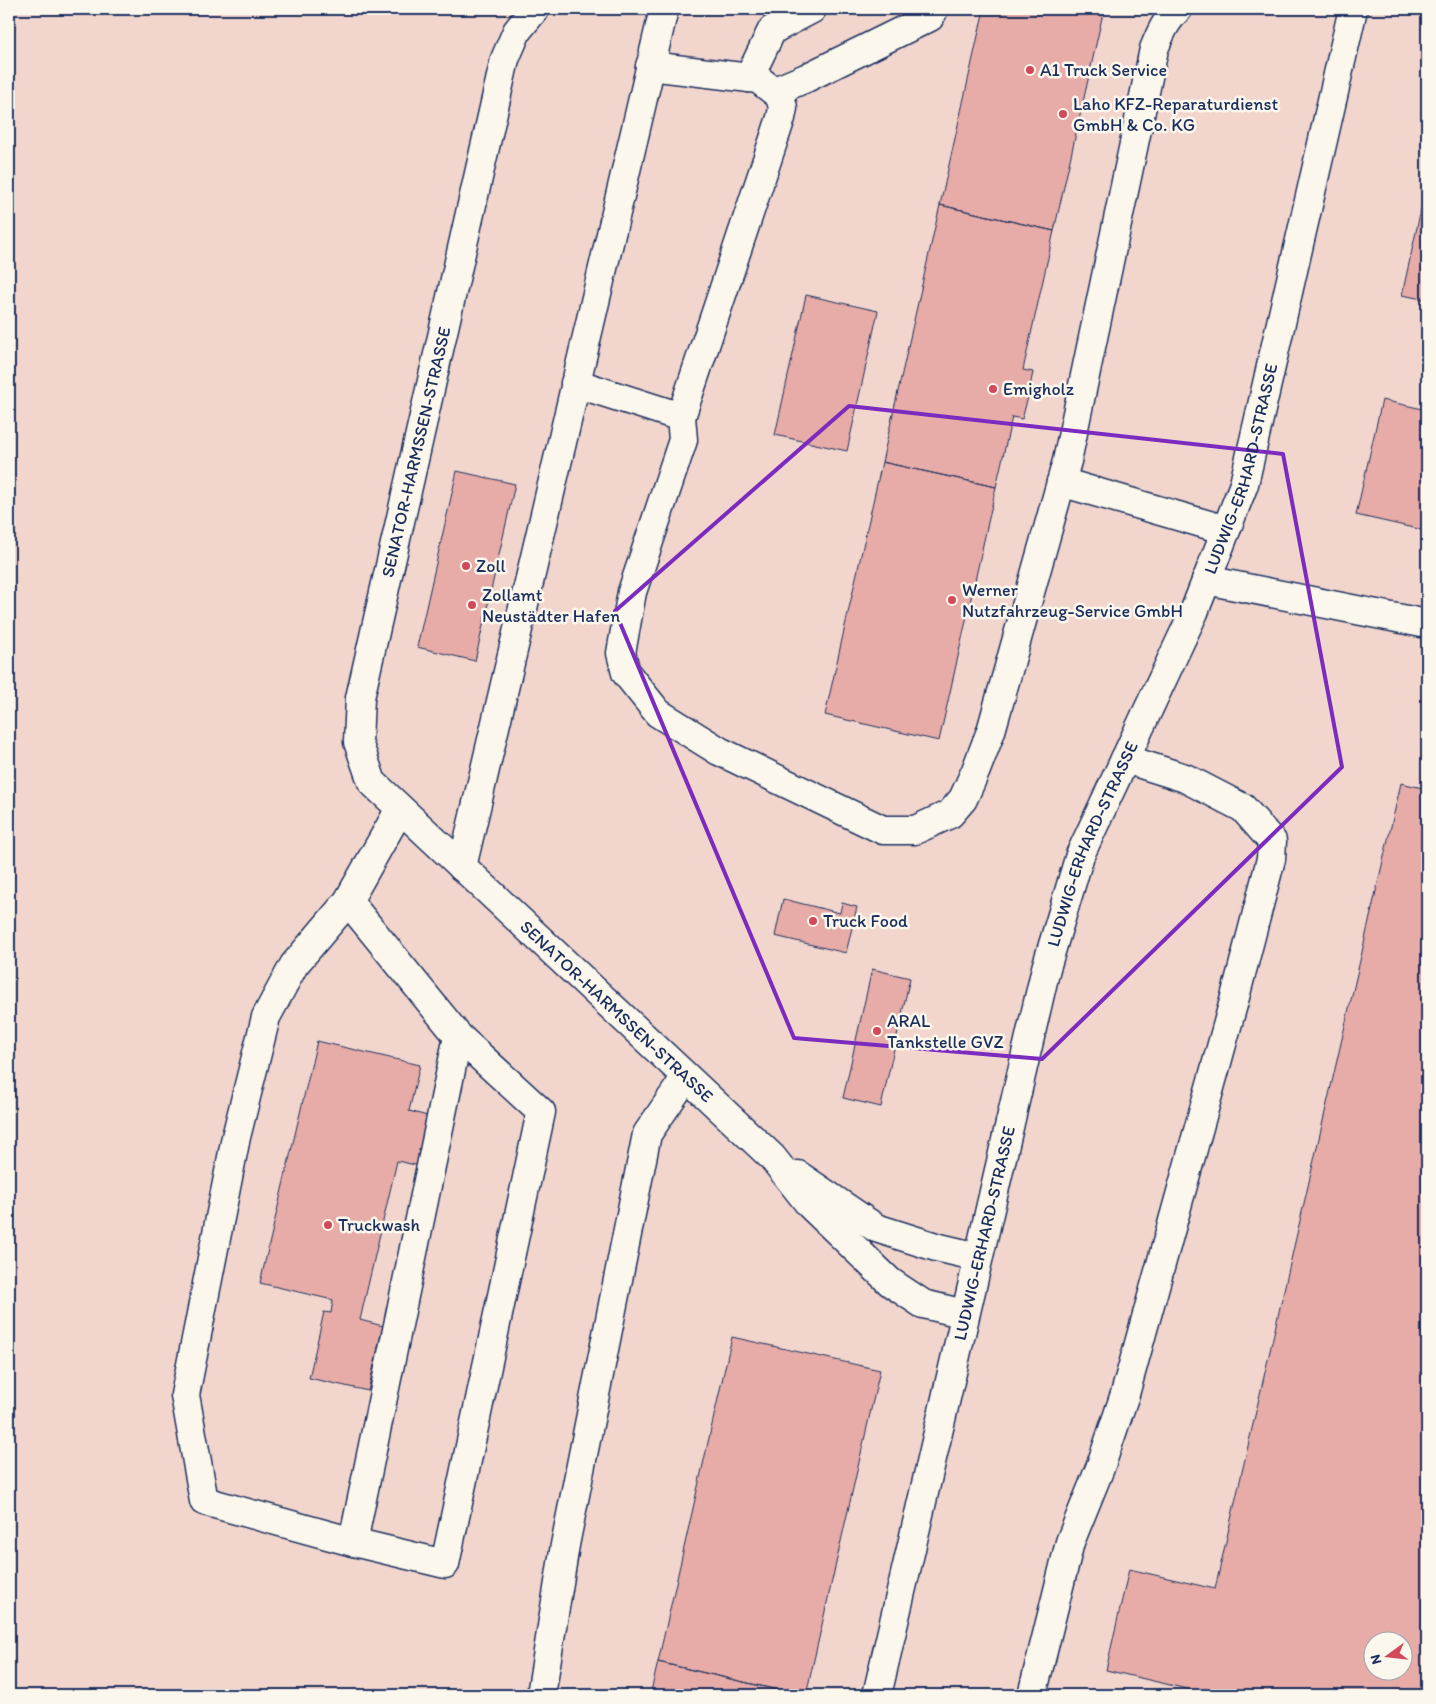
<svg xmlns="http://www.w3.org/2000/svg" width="1436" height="1704" viewBox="0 0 1436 1704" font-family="Itim,sans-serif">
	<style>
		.built { fill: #f2d6ce; fill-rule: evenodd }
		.building { fill: #e7aca7; stroke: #1b2f5e; fill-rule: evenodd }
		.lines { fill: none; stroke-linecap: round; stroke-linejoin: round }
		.minor-casing { stroke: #1b2f5e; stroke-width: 31 }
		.minor { stroke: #fbf7ec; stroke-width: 28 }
		.marked { fill: none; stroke: #7b2cbf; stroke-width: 4; stroke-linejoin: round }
		.poi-dot { fill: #d1495b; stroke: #fbf7ec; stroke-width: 2 }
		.labels { text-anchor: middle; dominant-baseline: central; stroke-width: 5; stroke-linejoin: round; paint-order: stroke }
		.poi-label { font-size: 18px; fill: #1b2f5e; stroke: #fbf7ec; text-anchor: start }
		.street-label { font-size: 18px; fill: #1b2f5e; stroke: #fbf7ec }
	</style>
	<rect width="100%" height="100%" fill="#f7e8de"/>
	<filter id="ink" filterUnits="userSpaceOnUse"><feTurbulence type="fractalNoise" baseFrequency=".02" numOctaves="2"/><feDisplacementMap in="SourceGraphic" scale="10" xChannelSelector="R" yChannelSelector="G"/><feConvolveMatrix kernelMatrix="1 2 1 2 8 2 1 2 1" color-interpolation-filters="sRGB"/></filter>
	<g filter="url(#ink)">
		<path class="built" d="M 9,9 L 1427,9 L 1427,1695 L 9,1695 ZM 1374,1642 L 1404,1642 L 1404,1672 L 1374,1672 Z"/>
		<path class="building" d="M 984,9 L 1104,9 L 1054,231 L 940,205 Z
			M 1427,182 L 1427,300 L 1402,295 Z
			M 940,205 L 1054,231 L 1023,370 L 1033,372 L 1028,397 L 1022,419 L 1012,417 L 996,487 L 882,462 Z
			M 806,295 L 878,311 L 847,451 L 775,435 Z
			M 1382,400 L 1427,410 L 1427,531 L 1356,515 Z
			M 882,462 L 996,487 L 939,741 L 825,715 Z
			M 457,471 L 515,484 L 475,661 L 417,647 Z
			M 1401,783 L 1427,789 L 1427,1695 L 1199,1695 L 1200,1692 L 1106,1670 L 1129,1569 L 1215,1589 ZM 1374,1642 L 1404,1642 L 1404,1672 L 1374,1672 Z
			M 783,899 L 840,913 L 842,903 L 857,907 L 846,953 L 775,936 Z
			M 872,969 L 910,978 L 881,1107 L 843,1098 Z
			M 317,1041 L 420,1065 L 409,1111 L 431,1117 L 420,1166 L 397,1161 L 363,1307 L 360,1320 L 383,1326 L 368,1391 L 309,1378 L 324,1312 L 331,1313 L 333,1300 L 260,1283 Z
			M 732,1337 L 880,1370 L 806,1695 L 799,1695 L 658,1662 Z
			M 658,1662 L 799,1695 L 650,1695 Z"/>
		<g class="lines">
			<defs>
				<g id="minor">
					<path id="s1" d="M 535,9 L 517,31 L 505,59 L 360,698 L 358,742 L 372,782 L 772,1157 L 810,1205 L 890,1282 L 923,1304 L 965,1314"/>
					<path d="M 650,66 L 758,79 L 780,96 L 783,108 L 781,118 L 681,417"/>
					<path d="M 749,78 L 772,30 L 812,9"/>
					<path d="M 775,91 L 806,78 L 930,17 L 934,9"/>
					<path d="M 575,383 L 681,417 L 683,440 L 632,592 L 621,653 L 626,673 L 658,713 L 719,751 L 883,830 L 915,830 L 950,814 L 963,799 L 976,770 L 991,731 L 1067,461 L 1154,49 C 1160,34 1166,20 1178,9"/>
					<path d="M 1061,482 L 1226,530"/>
					<path d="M 1206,580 L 1427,624"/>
					<path d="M 462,867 L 664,9"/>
					<path d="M 348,901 L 458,1036 L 353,1542 L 204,1501 L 185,1395 L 236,1137 L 266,1017 L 294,965 L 348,901 L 400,809"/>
					<path d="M 798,1175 L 876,1228 L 936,1247 L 978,1257"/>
					<path d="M 353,1542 L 445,1564 L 541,1112 L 458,1036"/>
					<path d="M 541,1695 L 565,1545 L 647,1134 L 686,1077"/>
					<path id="s2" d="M 877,1695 L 1046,968 L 1080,855 L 1194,612 L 1244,484 L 1353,9"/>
					<path d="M 1032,1695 L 1070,1542 L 1100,1468 L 1125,1394 L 1234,1001 L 1271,859 L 1272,841 L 1243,808 L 1185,778 L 1125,759"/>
				</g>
			</defs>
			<use href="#minor" class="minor-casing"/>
			<use href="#minor" class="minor"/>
		</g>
	</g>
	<path class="marked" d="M 849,406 L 1283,454 L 1342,767 L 1042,1059 L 794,1038 L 615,611 Z"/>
	<g class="poi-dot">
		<circle cx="1030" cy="70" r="5"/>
		<circle cx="1063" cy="114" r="5"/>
		<circle cx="993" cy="389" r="5"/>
		<circle cx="466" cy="566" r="5"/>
		<circle cx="952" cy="600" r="5"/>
		<circle cx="472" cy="605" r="5"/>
		<circle cx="813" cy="921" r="5"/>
		<circle cx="877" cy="1031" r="5"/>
		<circle cx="328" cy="1225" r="5"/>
	</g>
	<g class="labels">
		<g class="poi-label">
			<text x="1040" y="70">A1 Truck Service</text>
			<text x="1073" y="104">Laho KFZ-Reparaturdienst<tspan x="1073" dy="21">GmbH &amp; Co. KG</tspan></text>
			<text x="1003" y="389">Emigholz</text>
			<text x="476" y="566">Zoll</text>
			<text x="962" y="590">Werner<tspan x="962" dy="21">Nutzfahrzeug-Service GmbH</tspan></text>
			<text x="482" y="595">Zollamt<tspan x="482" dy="21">Neustädter Hafen</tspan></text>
			<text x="823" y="921">Truck Food</text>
			<text x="887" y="1021">ARAL<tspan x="887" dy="21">Tankstelle GVZ</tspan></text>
			<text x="338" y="1225">Truckwash</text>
		</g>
		<g class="street-label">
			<text transform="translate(416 452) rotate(-77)">SENATOR-HARMSSEN-STRASSE</text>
			<text stroke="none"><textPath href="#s2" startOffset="1284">LUDWIG-ERHARD-STRASSE</textPath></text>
			<text stroke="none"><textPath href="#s2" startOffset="879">LUDWIG-ERHARD-STRASSE</textPath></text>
			<text stroke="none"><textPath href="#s1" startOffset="1136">SENATOR-HARMSSEN-STRASSE</textPath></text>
			<text stroke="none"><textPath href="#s2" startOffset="474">LUDWIG-ERHARD-STRASSE</textPath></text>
		</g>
	</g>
	<rect width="1436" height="1704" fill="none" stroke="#fbf7ec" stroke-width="30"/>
	<rect x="15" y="15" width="1406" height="1674" fill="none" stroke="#1b2f5e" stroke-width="2" filter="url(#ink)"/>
	<g transform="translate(1388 1656) rotate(255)"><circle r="24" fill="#fbf7ec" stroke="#a1a7b3"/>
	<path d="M0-4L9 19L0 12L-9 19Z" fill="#d1495b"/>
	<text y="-8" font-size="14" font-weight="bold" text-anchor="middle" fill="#1b2f5e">N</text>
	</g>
</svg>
